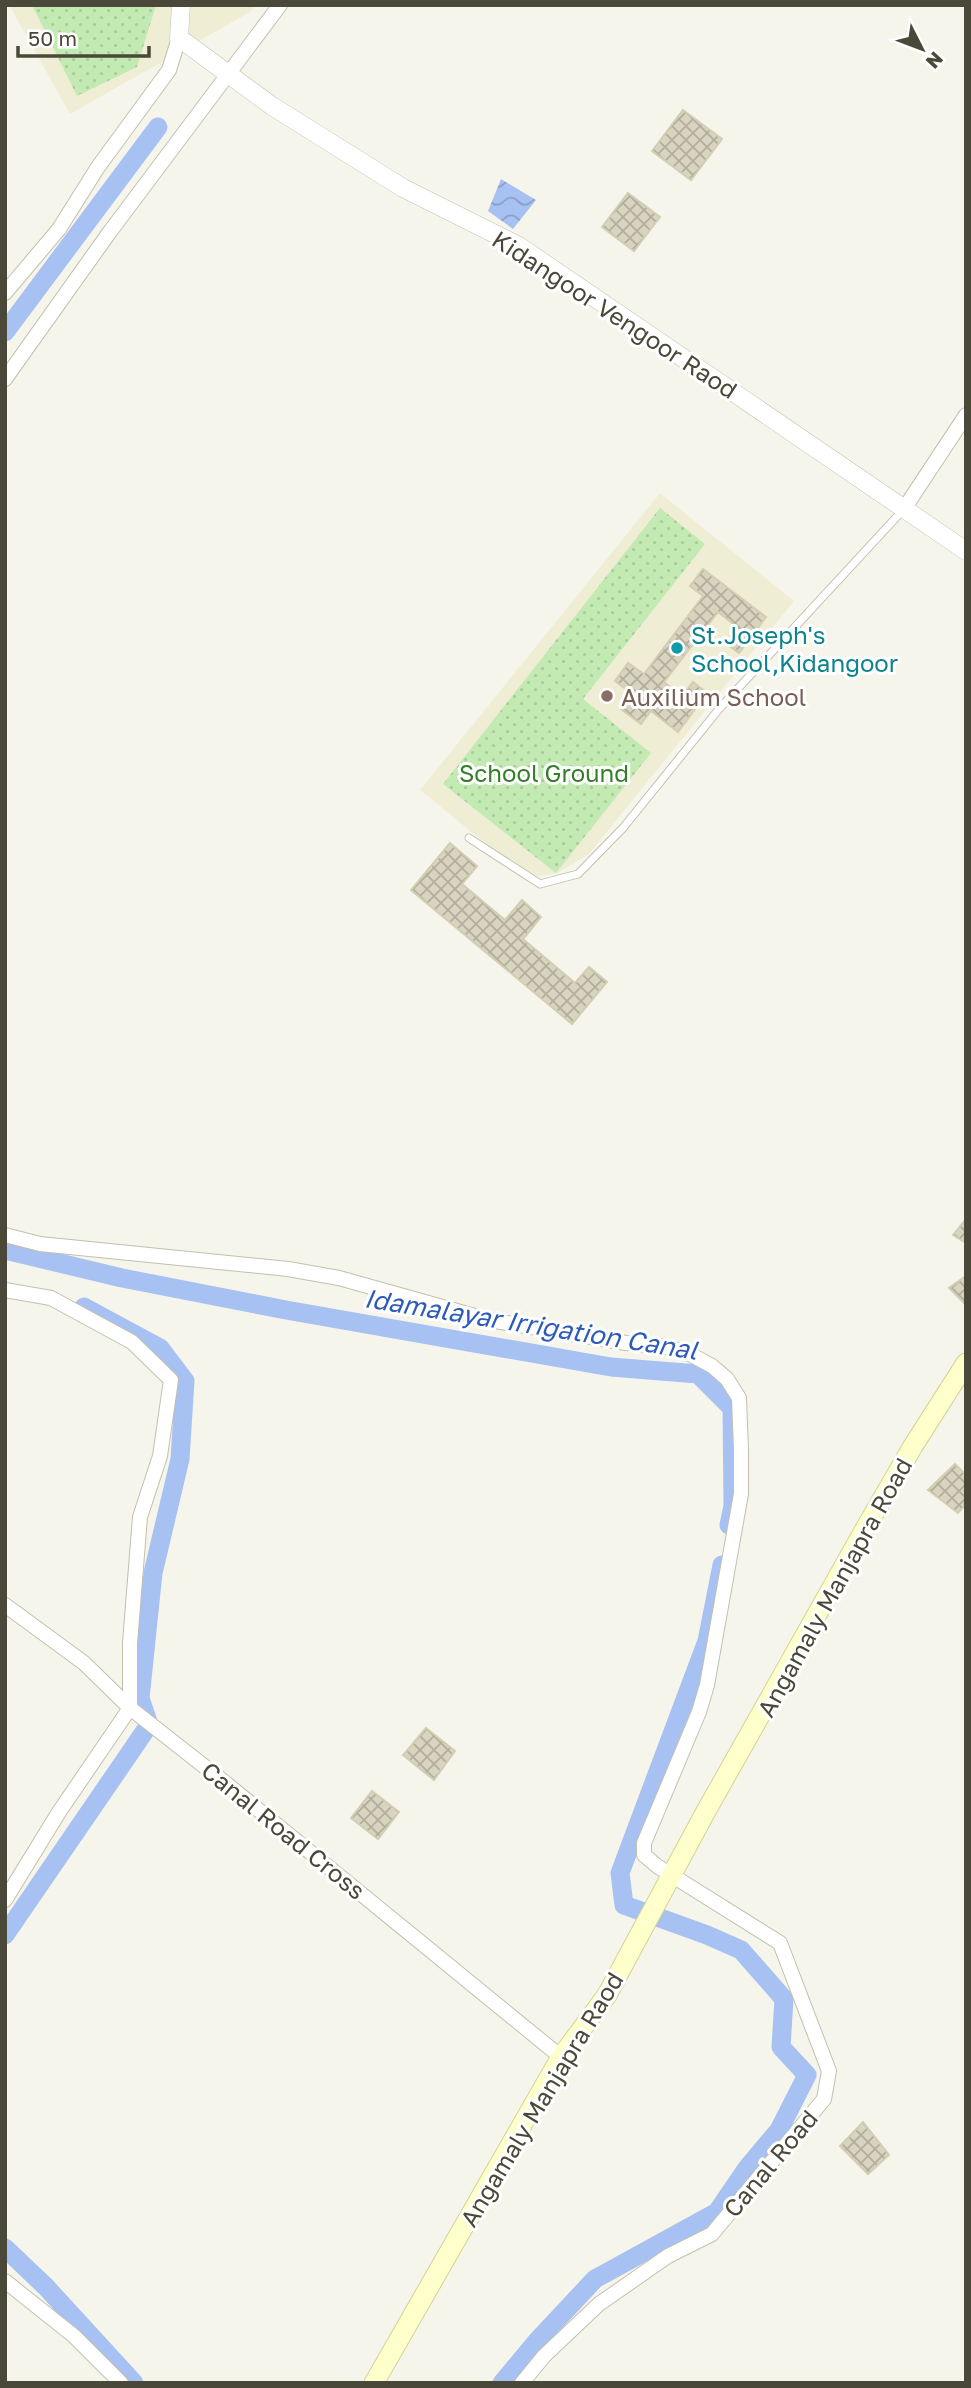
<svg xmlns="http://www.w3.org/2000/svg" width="971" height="2388" viewBox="0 0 971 2388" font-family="'Golos Text',sans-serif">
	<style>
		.education { fill: #efeed5 }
		.park { fill: url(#park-dots) }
		.water { fill: url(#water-waves) }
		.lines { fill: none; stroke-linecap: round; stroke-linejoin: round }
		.canal { stroke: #a7c1f2; stroke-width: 19 }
		.building { fill: url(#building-cross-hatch); stroke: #d3ceb3; stroke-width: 2 }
		.service-casing { stroke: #c2c0ad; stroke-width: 9 }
		.minor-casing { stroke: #c2c0ad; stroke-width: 16 }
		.tertiary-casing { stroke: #c2c0ad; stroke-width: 19 }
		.secondary-casing { stroke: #d3d397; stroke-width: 21 }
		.service { stroke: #fff; stroke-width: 7 }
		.minor { stroke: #fff; stroke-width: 14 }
		.tertiary { stroke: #fff; stroke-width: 18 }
		.secondary { stroke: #feffcb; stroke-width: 19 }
		.culture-dot { fill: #0f9aa8; stroke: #fff; stroke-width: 2.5 }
		.education-dot { fill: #8d6e63; stroke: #fff; stroke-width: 2.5 }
		.labels { text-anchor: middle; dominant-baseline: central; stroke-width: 6; stroke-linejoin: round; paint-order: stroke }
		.street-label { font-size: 24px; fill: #4a4838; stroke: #fff }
		.culture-label { font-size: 24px; fill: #0d838f; stroke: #fff; text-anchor: start }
		.education-label { font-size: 24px; fill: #785e54; stroke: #fff; text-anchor: start }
		.park-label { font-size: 24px; fill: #347e29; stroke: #fff }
		.water-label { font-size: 26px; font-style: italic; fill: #2e5bba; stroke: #fff }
	</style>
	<defs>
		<pattern id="park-dots" width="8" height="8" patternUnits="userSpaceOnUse" patternTransform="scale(1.75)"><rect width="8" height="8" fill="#c4eab3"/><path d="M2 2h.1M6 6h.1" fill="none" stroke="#aaca9b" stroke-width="1.8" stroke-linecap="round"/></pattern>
		<pattern id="water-waves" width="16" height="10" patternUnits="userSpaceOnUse" patternTransform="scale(1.75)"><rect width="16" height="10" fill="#a7c1f2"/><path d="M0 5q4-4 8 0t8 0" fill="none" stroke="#8a9fc5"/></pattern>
		<pattern id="building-cross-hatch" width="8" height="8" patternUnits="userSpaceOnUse" patternTransform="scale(1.75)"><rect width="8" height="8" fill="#d8d4c0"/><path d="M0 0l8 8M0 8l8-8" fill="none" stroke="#b1ae9d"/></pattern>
	</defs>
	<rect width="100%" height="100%" fill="#f6f5eb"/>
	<path class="education" d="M 9,5 L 255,5 L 250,12 L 70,114 Z
		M 660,493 L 794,601 L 589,854 L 556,874 L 527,877 L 420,790 Z"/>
	<path class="park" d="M 32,5 L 156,5 L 137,67 L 77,96 Z
		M 660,508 L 705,544 L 583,699 L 651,753 L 556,873 L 443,784 Z"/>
	<path class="water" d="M 501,179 L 536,200 L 513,229 L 488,211 Z"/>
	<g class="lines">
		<path class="canal" d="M 5,332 L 158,127
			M 5,1250 L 122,1278 L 286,1310 L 611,1367 L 698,1374 L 732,1408 L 733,1506 L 729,1525
			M 5,1935 L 149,1725 L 140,1698 L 153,1573 L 180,1459 L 185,1381 L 160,1348 L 84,1307
			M 5,2248 L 46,2287 L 134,2383
			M 502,2383 L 537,2341 L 595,2279 L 717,2212 L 747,2168 L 779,2130 L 807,2075 L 781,2047 L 784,1999 L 741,1950 L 707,1935 L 624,1905 L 620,1873 L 707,1641 L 722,1565"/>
	</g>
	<path class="building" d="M 683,110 L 722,139 L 691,180 L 652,151 Z
		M 628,193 L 660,217 L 634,251 L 602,227 Z
		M 703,569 L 766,617 L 739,653 L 725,643 L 737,627 L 718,612 L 664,682 L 682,696 L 693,682 L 707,693 L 678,732 L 651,711 L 641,724 L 621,709 L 632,694 L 615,681 L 628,663 L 644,674 L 703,596 L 690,586 Z
		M 450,843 L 477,866 L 462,884 L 505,920 L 522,900 L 541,917 L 523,939 L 575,983 L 589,967 L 607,982 L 572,1024 L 411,890 Z
		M 966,1219 L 966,1243 L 953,1235 Z
		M 966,1276 L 966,1305 L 949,1288 Z
		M 955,1464 L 966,1475 L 966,1504 L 958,1513 L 928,1490 Z
		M 426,1728 L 455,1751 L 434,1780 L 403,1755 Z
		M 372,1791 L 399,1812 L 378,1839 L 351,1818 Z
		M 863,2122 L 889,2155 L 868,2174 L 840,2146 Z"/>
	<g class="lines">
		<defs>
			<path id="service" d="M 469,838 L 540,884 L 578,874 L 623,828 L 719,709 L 904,509"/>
			<path id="minor" d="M 5,293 L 59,229 L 98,167 L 169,70 L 179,38
				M 5,379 L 109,233 L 280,5
				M 904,509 L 966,415
				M 5,1235 L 40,1244 L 288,1269 L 339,1278 L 489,1320 L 626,1343 L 667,1347 L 686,1352 L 712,1366 L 727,1379 L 739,1398 L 741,1450 L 741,1494 L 707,1685 L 699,1712 L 644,1843 L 644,1855 L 657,1866 L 780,1943 L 829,2071 L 824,2099 L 712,2234 L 668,2256 L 599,2304 L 544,2356 L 522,2383
				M 5,1290 L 51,1298 L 132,1342 L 171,1380 L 160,1456 L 140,1517 L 130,1643 L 130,1708 L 59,1812 L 5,1900
				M 5,1605 L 84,1663 L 130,1708 L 223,1781 L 561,2057
				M 5,2281 L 74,2336 L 121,2383"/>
			<path id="tertiary" d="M 181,5 L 179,38 L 272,106 L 403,188 L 519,246 L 966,551"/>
			<path id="secondary" d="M 374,2383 L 561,2057 L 607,1995 L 705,1813 L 865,1529 L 913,1446 L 966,1363"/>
		</defs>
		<use href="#service" class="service-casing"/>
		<use href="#minor" class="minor-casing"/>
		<use href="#tertiary" class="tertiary-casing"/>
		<use href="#secondary" class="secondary-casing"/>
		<use href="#service" class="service"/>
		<use href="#minor" class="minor"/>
		<use href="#tertiary" class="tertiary"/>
		<use href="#secondary" class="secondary"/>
	</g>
	<circle class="culture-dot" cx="677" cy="648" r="7"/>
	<circle class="education-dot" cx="607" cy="696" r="7"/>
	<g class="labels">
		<g class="street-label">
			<text transform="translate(615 314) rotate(33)">Kidangoor Vengoor Raod</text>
			<text transform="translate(834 1587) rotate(-61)">Angamaly Manjapra Road</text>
			<text transform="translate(284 1830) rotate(39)">Canal Road Cross</text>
			<text transform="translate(541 2099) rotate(-59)">Angamaly Manjapra Raod</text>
			<text transform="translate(770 2163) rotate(-50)">Canal Road</text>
		</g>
		<g class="culture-label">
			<text x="691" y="634">St.Joseph's<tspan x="691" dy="28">School,Kidangoor</tspan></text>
		</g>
		<g class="education-label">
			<text x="621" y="696">Auxilium School</text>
		</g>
		<g class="park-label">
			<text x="544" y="772">School Ground</text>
		</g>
		<g class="water-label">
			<text transform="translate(531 1324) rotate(9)">Idamalayar Irrigation Canal</text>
		</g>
	</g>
	<rect width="971" height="2388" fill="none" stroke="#4a4838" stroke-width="14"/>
	<g transform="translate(922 49) rotate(132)" stroke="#ffffff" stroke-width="5" paint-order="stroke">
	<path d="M0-5L12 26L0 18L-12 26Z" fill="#4a4838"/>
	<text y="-10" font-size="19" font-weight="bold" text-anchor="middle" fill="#4a4838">N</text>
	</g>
	<path d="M18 46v10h131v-10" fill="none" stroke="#4a4838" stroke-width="3.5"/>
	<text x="28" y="46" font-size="21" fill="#4a4838" stroke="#ffffff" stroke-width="5" paint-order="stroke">50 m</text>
</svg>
